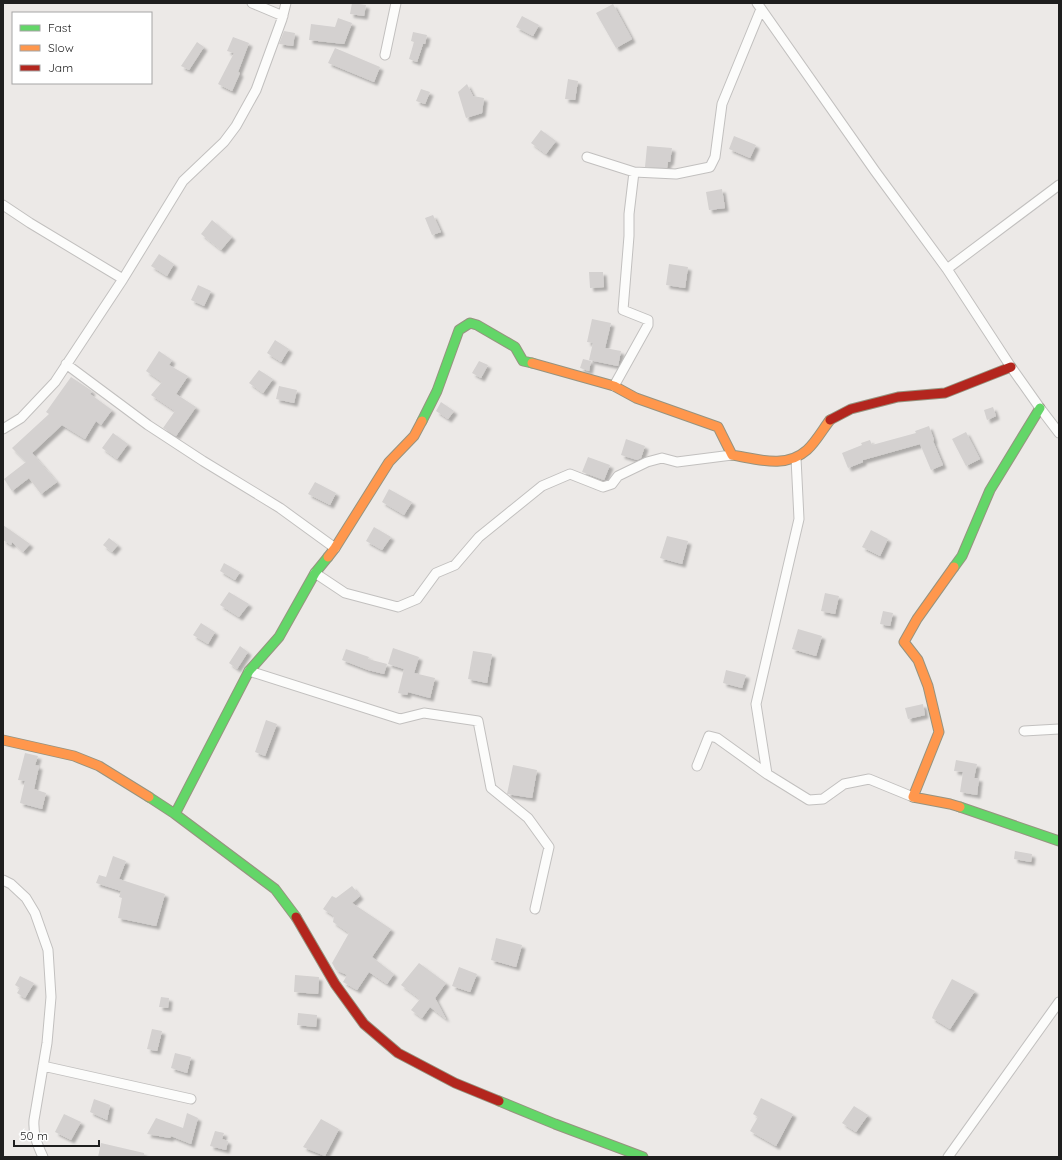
<svg xmlns="http://www.w3.org/2000/svg" width="1062" height="1160" viewBox="0 0 1062 1160" font-family="Quicksand,sans-serif">
	<style>
		.building { fill: #d4d1d0; filter: url(#shadow) }
		.lines { fill: none; stroke-linecap: round; stroke-linejoin: round }
		.street-casing { stroke: #c2c0bf; stroke-width: 11 }
		.fast-casing { stroke: #96937f; stroke-width: 11 }
		.slow-casing { stroke: #96937f; stroke-width: 11 }
		.jam-casing { stroke: #96937f; stroke-width: 11 }
		.street { stroke: #fcfcfb; stroke-width: 9 }
		.fast { stroke: #63d668; stroke-width: 9 }
		.slow { stroke: #ff974d; stroke-width: 9 }
		.jam { stroke: #b3261e; stroke-width: 9 }
	</style>
	<defs>
		<filter id="shadow"><feDropShadow dx="3.5" dy="3.5" stdDeviation="1" flood-color="#0004"/></filter>
	</defs>
	<rect width="100%" height="100%" fill="#ece9e7"/>
	<path class="building" d="M 352,3 L 366,5 L 364,16 L 350,14 Z
		M 613,4 L 632,39 L 616,48 L 596,13 Z
		M 522,16 L 539,25 L 533,36 L 516,27 Z
		M 338,18 L 352,23 L 344,44 L 309,40 L 311,24 L 335,27 Z
		M 284,31 L 295,33 L 293,46 L 279,44 Z
		M 413,32 L 427,35 L 425,44 L 423,44 L 417,62 L 409,59 L 414,42 L 411,41 Z
		M 233,37 L 249,43 L 238,72 L 240,73 L 232,91 L 218,84 L 234,53 L 227,51 Z
		M 197,42 L 204,47 L 189,70 L 181,66 Z
		M 335,48 L 380,67 L 374,82 L 328,63 Z
		M 568,79 L 578,81 L 575,100 L 565,99 Z
		M 467,84 L 473,96 L 484,98 L 482,113 L 466,118 L 458,92 Z
		M 421,89 L 430,92 L 425,104 L 416,101 Z
		M 541,130 L 556,141 L 546,154 L 531,143 Z
		M 734,136 L 756,145 L 750,158 L 729,149 Z
		M 647,146 L 672,148 L 670,162 L 668,162 L 667,168 L 645,167 Z
		M 722,189 L 725,208 L 709,210 L 706,192 Z
		M 433,215 L 441,232 L 432,235 L 425,218 Z
		M 212,220 L 232,237 L 221,250 L 201,234 Z
		M 159,254 L 174,264 L 167,276 L 151,266 Z
		M 669,264 L 688,267 L 685,288 L 666,285 Z
		M 589,272 L 603,272 L 604,287 L 590,288 Z
		M 198,285 L 211,291 L 204,306 L 191,300 Z
		M 592,319 L 611,323 L 605,348 L 621,351 L 618,366 L 589,360 L 593,343 L 587,342 Z
		M 275,340 L 289,349 L 281,362 L 267,353 Z
		M 159,351 L 172,360 L 169,365 L 188,376 L 176,394 L 196,407 L 176,436 L 163,428 L 175,411 L 151,395 L 162,382 L 146,371 Z
		M 583,359 L 591,361 L 589,371 L 580,368 Z
		M 479,361 L 488,365 L 481,378 L 472,373 Z
		M 259,370 L 273,379 L 263,393 L 249,383 Z
		M 71,377 L 92,391 L 90,394 L 112,410 L 101,425 L 96,421 L 85,439 L 62,425 L 32,453 L 57,482 L 41,494 L 29,478 L 12,491 L 4,479 L 26,462 L 12,448 L 49,414 L 46,412 Z
		M 279,386 L 297,390 L 294,403 L 276,399 Z
		M 441,402 L 454,411 L 448,419 L 436,411 Z
		M 993,407 L 996,416 L 987,420 L 984,410 Z
		M 929,426 L 934,440 L 933,441 L 943,465 L 931,470 L 920,444 L 863,460 L 863,462 L 848,468 L 842,453 L 862,445 L 861,443 L 870,440 L 872,445 L 916,433 L 915,431 Z
		M 966,432 L 980,459 L 966,466 L 952,439 Z
		M 113,433 L 128,444 L 117,459 L 102,448 Z
		M 626,439 L 645,446 L 641,458 L 637,460 L 621,455 Z
		M 588,457 L 610,465 L 604,480 L 582,472 Z
		M 315,482 L 336,493 L 330,505 L 308,494 Z
		M 389,489 L 412,502 L 404,515 L 382,502 Z
		M 3,525 L 30,544 L 23,552 L 12,542 L 11,545 L 3,540 Z
		M 374,527 L 391,537 L 382,550 L 366,541 Z
		M 871,530 L 888,539 L 880,556 L 862,547 Z
		M 667,536 L 688,541 L 682,564 L 660,558 Z
		M 109,538 L 118,545 L 112,552 L 103,545 Z
		M 224,563 L 240,572 L 235,580 L 220,571 Z
		M 229,592 L 249,604 L 239,617 L 220,605 Z
		M 825,593 L 839,596 L 835,614 L 821,611 Z
		M 883,611 L 893,613 L 890,626 L 880,624 Z
		M 201,623 L 215,632 L 208,644 L 193,635 Z
		M 798,629 L 822,636 L 816,656 L 792,649 Z
		M 240,646 L 248,652 L 237,669 L 229,663 Z
		M 393,648 L 419,657 L 414,673 L 435,678 L 430,698 L 408,692 L 407,695 L 398,693 L 404,669 L 388,664 Z
		M 346,649 L 369,657 L 368,659 L 387,664 L 384,674 L 368,670 L 342,660 Z
		M 473,651 L 492,654 L 487,683 L 468,679 Z
		M 726,670 L 746,675 L 742,688 L 723,683 Z
		M 923,704 L 925,715 L 908,719 L 905,708 Z
		M 266,720 L 277,724 L 265,756 L 255,752 Z
		M 25,753 L 38,756 L 35,765 L 39,766 L 34,789 L 46,793 L 42,809 L 20,803 L 25,781 L 18,780 Z
		M 956,760 L 977,764 L 974,778 L 979,778 L 977,795 L 960,792 L 963,772 L 954,771 Z
		M 513,765 L 537,770 L 532,798 L 507,794 Z
		M 1015,851 L 1032,854 L 1031,862 L 1014,859 Z
		M 113,856 L 126,861 L 119,879 L 165,894 L 156,926 L 118,918 L 122,898 L 119,897 L 121,891 L 96,883 L 99,875 L 106,877 Z
		M 352,886 L 360,896 L 352,903 L 391,929 L 372,957 L 394,974 L 387,984 L 369,972 L 357,990 L 343,982 L 347,975 L 336,970 L 332,963 L 349,933 L 333,922 L 334,916 L 323,909 L 332,896 L 336,898 Z
		M 496,938 L 522,945 L 516,967 L 491,960 Z
		M 419,963 L 446,983 L 435,998 L 446,1019 L 430,1007 L 422,1018 L 411,1010 L 420,999 L 401,985 Z
		M 459,967 L 477,974 L 470,992 L 452,986 Z
		M 295,975 L 319,977 L 318,994 L 294,992 Z
		M 20,976 L 34,983 L 25,998 L 17,993 L 20,988 L 15,985 Z
		M 952,979 L 975,991 L 950,1029 L 932,1018 L 934,1012 Z
		M 161,997 L 169,998 L 168,1008 L 159,1007 Z
		M 298,1013 L 317,1015 L 316,1027 L 297,1025 Z
		M 152,1029 L 162,1031 L 157,1051 L 147,1049 Z
		M 175,1053 L 191,1057 L 187,1073 L 171,1068 Z
		M 761,1098 L 793,1114 L 776,1146 L 750,1131 L 758,1117 L 753,1114 Z
		M 94,1099 L 110,1105 L 107,1120 L 90,1112 Z
		M 854,1106 L 868,1115 L 856,1132 L 842,1123 Z
		M 187,1113 L 198,1118 L 191,1144 L 171,1136 L 170,1138 L 147,1134 L 156,1118 L 183,1128 Z
		M 64,1114 L 81,1122 L 71,1140 L 55,1132 Z
		M 321,1119 L 339,1129 L 325,1156 L 303,1147 Z
		M 215,1131 L 224,1133 L 222,1139 L 228,1141 L 226,1150 L 210,1146 Z
		M 101,1143 L 144,1153 L 144,1157 L 98,1157 Z"/>
	<g class="lines">
		<defs>
			<path id="street" d="M 252,3 L 283,16
				M 757,3 L 875,171 L 947,269 L 1011,367 L 1040,408 L 1059,433
				M 385,55 L 396,3
				M 587,157 L 634,172 L 676,174 L 710,167 L 715,157 L 722,104 L 761,9
				M 3,205 L 30,223 L 123,279
				M 947,269 L 1059,185
				M 66,364 L 148,425 L 203,461 L 280,508 L 335,548
				M 614,386 L 648,325 L 648,320 L 623,310 L 629,236 L 629,214 L 634,172
				M 3,429 L 21,418 L 55,382 L 123,279 L 183,181 L 224,142 L 236,126 L 256,90 L 282,19 L 286,3
				M 315,573 L 345,593 L 398,607 L 417,599 L 436,573 L 455,565 L 479,537 L 542,486 L 570,474 L 603,487 L 612,484 L 618,476 L 647,462 L 662,458 L 677,462 L 732,455
				M 249,671 L 400,719 L 424,713 L 478,721 L 491,788 L 528,818 L 549,847 L 535,909
				M 1024,731 L 1059,729
				M 697,766 L 709,736 L 717,738 L 767,774 L 809,800 L 823,799 L 844,784 L 869,779 L 913,797
				M 767,774 L 756,704 L 799,519 L 796,458
				M 3,880 L 11,884 L 26,898 L 35,913 L 48,950 L 51,997 L 47,1043 L 34,1120 C 33,1134 37,1144 43,1157
				M 43,1066 L 191,1099
				M 948,1157 L 1059,1002"/>
			<path id="fast" d="M 422,421 L 437,391 L 459,330 L 470,323 L 477,325 L 515,347 L 523,361 L 532,363
				M 954,567 L 962,556 L 990,490 L 1040,408
				M 149,797 L 175,814 L 275,889 L 296,917
				M 960,807 L 1059,841
				M 175,814 L 249,671 L 279,637 L 315,573 L 328,557
				M 499,1101 L 555,1124 L 643,1157"/>
			<path id="slow" d="M 532,363 L 614,386 L 636,398 L 718,427 L 732,455 C 757,459 786,469 807,450 C 816,442 823,429 830,420
				M 328,557 L 335,548 L 389,462 L 414,436 L 422,421
				M 954,567 L 917,619 L 904,642 L 918,660 L 928,686 L 939,732 L 913,797 L 950,804 L 960,807
				M 3,740 L 74,756 L 99,766 L 149,797"/>
			<path id="jam" d="M 830,420 L 851,409 L 898,397 L 945,393 L 1011,367
				M 296,917 L 335,984 L 364,1024 L 398,1053 L 455,1083 L 499,1101"/>
		</defs>
		<use href="#street" class="street-casing"/>
		<use href="#fast" class="fast-casing"/>
		<use href="#slow" class="slow-casing"/>
		<use href="#jam" class="jam-casing"/>
		<use href="#street" class="street"/>
		<use href="#fast" class="fast"/>
		<use href="#slow" class="slow"/>
		<use href="#jam" class="jam"/>
	</g>
	<rect width="1062" height="1160" fill="none" stroke="#1e1e1e" stroke-width="8"/>
	<rect x="12" y="12" width="140" height="72" fill="#ffffff" stroke="#a5a5a5"/>
	<rect x="20" y="25" width="20" height="6" fill="#63d668" stroke="#a5a5a5"/>
	<text x="48" y="32" font-size="12" fill="#1e1e1e">Fast</text>
	<rect x="20" y="45" width="20" height="6" fill="#ff974d" stroke="#a5a5a5"/>
	<text x="48" y="52" font-size="12" fill="#1e1e1e">Slow</text>
	<rect x="20" y="65" width="20" height="6" fill="#b3261e" stroke="#a5a5a5"/>
	<text x="48" y="72" font-size="12" fill="#1e1e1e">Jam</text>
	<path d="M14 1140v6h85v-6" fill="none" stroke="#1e1e1e" stroke-width="2"/>
	<text x="20" y="1140" font-size="12" fill="#1e1e1e" stroke="#ffffff" stroke-width="3" paint-order="stroke">50 m</text>
</svg>
